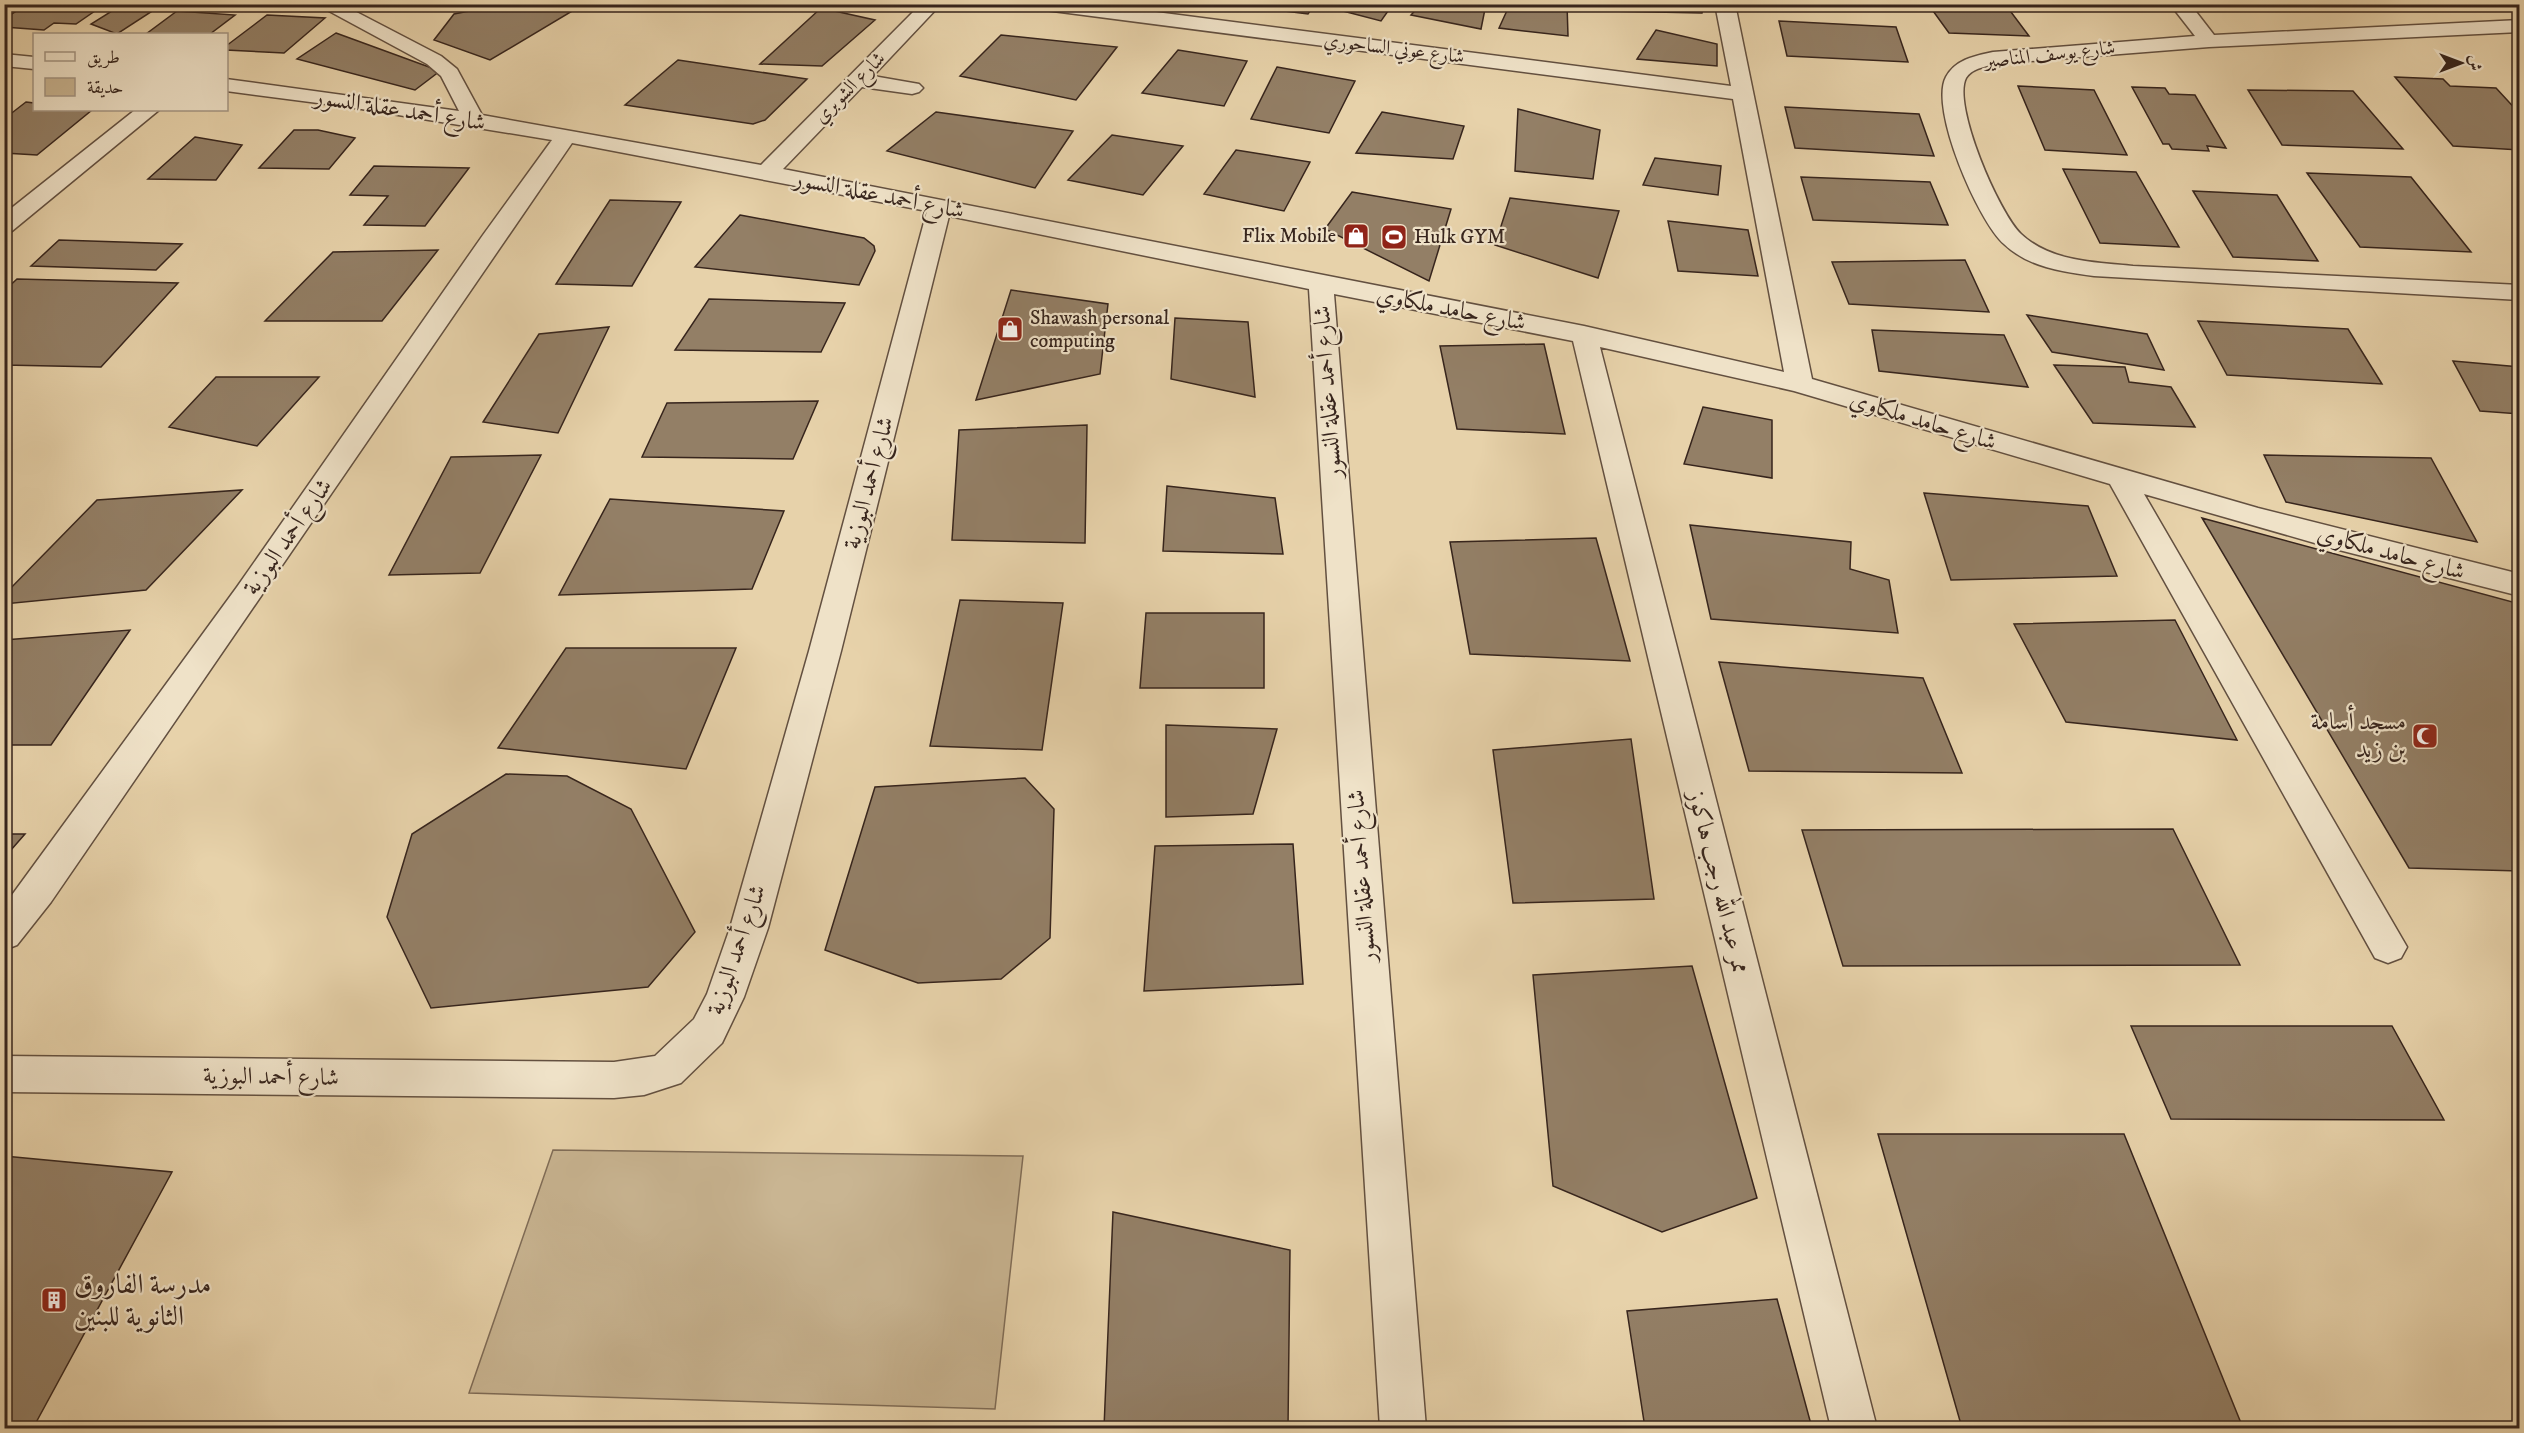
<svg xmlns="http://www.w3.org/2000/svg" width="2524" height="1433" viewBox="0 0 2524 1433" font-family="'IM FELL DW Pica',Amiri,serif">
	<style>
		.green { fill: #c9b592; stroke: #806d58; stroke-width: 1.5 }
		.building { fill: #937f66; stroke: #37251d; stroke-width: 1.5 }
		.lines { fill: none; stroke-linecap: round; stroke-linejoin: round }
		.minor-casing { stroke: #635040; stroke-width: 3 }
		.minor { fill: #efe2c8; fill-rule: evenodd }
		.labels { text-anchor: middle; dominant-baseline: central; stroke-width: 4.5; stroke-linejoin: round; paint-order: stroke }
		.far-street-label { font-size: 20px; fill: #37251d; stroke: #efe2c8 }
		.far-poi-label { font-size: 20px; fill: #37251d; stroke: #efe2c8; text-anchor: start }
		.street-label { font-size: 24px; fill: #37251d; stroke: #efe2c8 }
		.poi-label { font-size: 24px; fill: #37251d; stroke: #efe2c8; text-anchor: end }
		.near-poi-label { font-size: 28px; fill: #37251d; stroke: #efe2c8; text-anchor: start }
	</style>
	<rect width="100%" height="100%" fill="#e7d2aa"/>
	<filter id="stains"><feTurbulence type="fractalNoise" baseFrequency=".00333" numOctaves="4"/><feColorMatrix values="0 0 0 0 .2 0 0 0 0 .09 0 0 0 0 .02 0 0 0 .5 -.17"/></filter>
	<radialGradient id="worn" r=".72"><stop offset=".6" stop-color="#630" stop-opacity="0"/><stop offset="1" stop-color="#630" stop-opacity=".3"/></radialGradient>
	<path class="green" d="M 553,1150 L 1023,1156 L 995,1409 L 469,1393 Z"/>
	<path class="building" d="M 27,4 L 105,4 L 76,24 L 54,23 L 44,30 L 4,27 L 4,19 Z
		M 123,4 L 157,8 L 117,34 L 91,24 Z
		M 505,4 L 584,4 L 490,60 L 434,40 L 454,14 Z
		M 1226,4 L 1315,4 L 1308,14 Z
		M 1342,4 L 1393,4 L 1381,21 L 1339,10 Z
		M 1421,4 L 1486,4 L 1481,29 L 1411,15 Z
		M 1510,4 L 1567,4 L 1568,36 L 1499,28 Z
		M 1606,4 L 1704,4 L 1702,13 L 1606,11 Z
		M 1928,4 L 2005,4 L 2029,36 L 1949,33 Z
		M 2272,4 L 2350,4 L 2357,11 L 2274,7 Z
		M 821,8 L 875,20 L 822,66 L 760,64 Z
		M 177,11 L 235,15 L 210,34 L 146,34 Z
		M 267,15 L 325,18 L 284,53 L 226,50 L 226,46 Z
		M 1779,21 L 1896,27 L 1908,62 L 1787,56 Z
		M 1656,30 L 1717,44 L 1717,66 L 1637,59 Z
		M 336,33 L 440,71 L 415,90 L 297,59 Z
		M 1001,35 L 1117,47 L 1076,100 L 960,76 Z
		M 1178,50 L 1247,61 L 1224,106 L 1142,93 Z
		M 678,60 L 807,79 L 765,120 L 753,124 L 625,105 Z
		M 1277,67 L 1355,81 L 1329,133 L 1251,119 Z
		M 2395,77 L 2443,79 L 2450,86 L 2496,88 L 2520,114 L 2520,150 L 2453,146 Z
		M 2018,86 L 2094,90 L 2127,155 L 2045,150 Z
		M 2132,87 L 2165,88 L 2169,94 L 2195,95 L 2226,148 L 2207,146 L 2209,151 L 2172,149 L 2169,144 L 2163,144 Z
		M 2248,90 L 2353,91 L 2403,149 L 2282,145 Z
		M 26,102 L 34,103 L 34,110 L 92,110 L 37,155 L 4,153 L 4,119 Z
		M 1785,107 L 1919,114 L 1934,156 L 1795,148 Z
		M 1518,109 L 1600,130 L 1593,179 L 1515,171 Z
		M 936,112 L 1073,131 L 1035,188 L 887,151 Z
		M 1382,112 L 1464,126 L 1453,159 L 1356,153 Z
		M 294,130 L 318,130 L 355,138 L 329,169 L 259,168 Z
		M 1112,135 L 1183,146 L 1143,195 L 1068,180 Z
		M 195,137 L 242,145 L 216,180 L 148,179 Z
		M 1236,150 L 1310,162 L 1284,211 L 1204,194 Z
		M 1655,158 L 1721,166 L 1718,195 L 1643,185 Z
		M 374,166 L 469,168 L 425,226 L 364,225 L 388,196 L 350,195 Z
		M 2063,169 L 2136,172 L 2179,247 L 2100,243 Z
		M 2307,173 L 2411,177 L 2471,252 L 2360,247 Z
		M 1801,177 L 1930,182 L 1948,225 L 1813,220 Z
		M 2193,191 L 2277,195 L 2318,261 L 2233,257 Z
		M 1352,192 L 1451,209 L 1429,281 L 1325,229 Z
		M 1510,198 L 1619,211 L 1598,278 L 1495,245 Z
		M 610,200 L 681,202 L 632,286 L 556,284 Z
		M 740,215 L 864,238 L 874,246 L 875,251 L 859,285 L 695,267 Z
		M 1668,221 L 1748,230 L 1758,276 L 1678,271 Z
		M 59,240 L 182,244 L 156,270 L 31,266 Z
		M 438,250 L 382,321 L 265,321 L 333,252 Z
		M 1965,260 L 1989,312 L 1849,304 L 1832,262 Z
		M 17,279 L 178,283 L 101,367 L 4,365 L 4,291 Z
		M 1011,290 L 1108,304 L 1100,374 L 976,400 Z
		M 709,299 L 845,303 L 821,352 L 675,350 Z
		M 2027,315 L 2147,334 L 2164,370 L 2052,352 Z
		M 1175,318 L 1248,322 L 1255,397 L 1171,379 Z
		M 2198,321 L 2348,329 L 2382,384 L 2227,375 Z
		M 609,327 L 558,433 L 483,422 L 539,334 Z
		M 1872,330 L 2004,335 L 2028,387 L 1879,371 Z
		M 1544,344 L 1565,434 L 1457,429 L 1440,346 Z
		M 2453,361 L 2520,367 L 2520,414 L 2480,411 Z
		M 2054,365 L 2125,367 L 2129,382 L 2171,387 L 2195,427 L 2093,423 Z
		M 216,377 L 319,377 L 257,446 L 169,427 Z
		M 818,401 L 793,459 L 642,457 L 667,403 Z
		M 1703,407 L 1772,420 L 1772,478 L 1684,464 Z
		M 1087,425 L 1085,543 L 952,540 L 959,430 Z
		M 541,455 L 480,573 L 389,575 L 451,457 Z
		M 2264,455 L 2431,458 L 2477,542 L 2286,502 Z
		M 1167,486 L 1275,498 L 1283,554 L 1163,551 Z
		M 242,490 L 146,590 L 4,604 L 4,595 L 97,500 Z
		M 1924,493 L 2088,506 L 2117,576 L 1951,580 Z
		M 610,499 L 784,511 L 752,589 L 559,595 Z
		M 2202,518 L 2520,604 L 2520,871 L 2409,868 Z
		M 1690,525 L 1851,542 L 1850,569 L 1889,580 L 1898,633 L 1711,619 Z
		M 1596,538 L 1630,661 L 1470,654 L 1450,542 Z
		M 960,600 L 1063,603 L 1042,750 L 930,746 Z
		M 1146,613 L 1264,613 L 1264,688 L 1140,688 Z
		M 2175,620 L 2237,740 L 2066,722 L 2014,624 Z
		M 130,630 L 51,745 L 4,745 L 4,640 Z
		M 566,648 L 736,648 L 686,769 L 498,748 Z
		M 1719,662 L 1923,678 L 1962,773 L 1749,771 Z
		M 1166,725 L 1277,729 L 1253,814 L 1166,817 Z
		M 1631,739 L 1654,899 L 1513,903 L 1493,750 Z
		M 506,774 L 567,776 L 631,809 L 695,932 L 648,987 L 431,1008 L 387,917 L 412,834 Z
		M 1025,778 L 1054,809 L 1050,938 L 1001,979 L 918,983 L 825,950 L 875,787 Z
		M 2173,829 L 2240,965 L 1843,966 L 1802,830 Z
		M 4,834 L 25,834 L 4,858 Z
		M 1293,844 L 1303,984 L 1144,991 L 1155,846 Z
		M 1692,966 L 1757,1198 L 1662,1232 L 1553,1186 L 1533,975 Z
		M 2131,1026 L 2392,1026 L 2444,1120 L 2171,1119 Z
		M 1878,1134 L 2124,1134 L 2243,1428 L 1962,1428 Z
		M 4,1156 L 172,1172 L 33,1428 L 4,1428 Z
		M 1113,1212 L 1290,1250 L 1288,1428 L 1104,1428 Z
		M 1777,1299 L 1812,1428 L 1645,1428 L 1627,1311 Z"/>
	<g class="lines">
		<defs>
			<path id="minor" d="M 316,4 L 341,4 L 441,56 L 457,69 L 482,115 L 761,165 L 921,4 L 941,4 L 873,76 L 919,84 L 923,88 L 919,92 L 912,94 L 862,87 L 783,169 L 1584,326 L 1784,372 L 1733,99 L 1045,10 L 1036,4 L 1094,4 L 1731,86 L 1715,4 L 1735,4 L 1812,379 L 2258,508 L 2520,574 L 2520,596 L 2339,550 L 2144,494 L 2407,947 L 2401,958 L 2388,963 L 2375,958 L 2110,484 L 1794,391 L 1600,347 L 1877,1428 L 1831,1428 L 1573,341 L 1334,294 L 1426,1428 L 1380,1428 L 1309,289 L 949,216 L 841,651 L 768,928 L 744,997 L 722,1043 L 681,1083 L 644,1095 L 614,1098 L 4,1092 L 4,1056 L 614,1062 L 655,1056 L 694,1019 L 707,994 L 730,928 L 809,651 L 927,211 L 572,143 L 51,902 L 17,945 L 4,950 L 4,906 L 237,587 L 483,235 L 552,140 L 349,107 L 226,91 L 226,79 L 459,111 L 441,76 L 427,64 Z
				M 2170,4 L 2190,4 L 2214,35 L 2520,20 L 2520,32 L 2209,47 L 1994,64 C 1984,67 1971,69 1966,78 C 1952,105 1999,213 2021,234 C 2051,262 2094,262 2133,266 L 2520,285 L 2520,300 L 2094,276 C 2062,272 2028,267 2004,244 C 1978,221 1929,108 1946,77 C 1956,59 1975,56 1993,52 L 2195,36 Z
				M 4,54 L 34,57 L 34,69 L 4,66 Z
				M 135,110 L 159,110 L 12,231 L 4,233 L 4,214 Z"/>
		</defs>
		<use href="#minor" class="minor-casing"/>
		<use href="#minor" class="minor"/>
	</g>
	<defs>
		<symbol id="shop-square" viewBox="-11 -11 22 22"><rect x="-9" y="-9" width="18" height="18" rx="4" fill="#8f2418" stroke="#efe2c8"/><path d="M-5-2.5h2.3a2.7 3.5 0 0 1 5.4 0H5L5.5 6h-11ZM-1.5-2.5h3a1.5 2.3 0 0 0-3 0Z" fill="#fff"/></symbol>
		<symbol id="stadium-square" viewBox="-11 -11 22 22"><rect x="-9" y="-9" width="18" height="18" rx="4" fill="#8f2418" stroke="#efe2c8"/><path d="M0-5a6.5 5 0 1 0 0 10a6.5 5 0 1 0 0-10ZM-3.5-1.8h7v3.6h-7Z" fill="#fff"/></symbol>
		<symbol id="mosque-square" viewBox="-11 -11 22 22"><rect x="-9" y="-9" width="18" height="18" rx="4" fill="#8f2418" stroke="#efe2c8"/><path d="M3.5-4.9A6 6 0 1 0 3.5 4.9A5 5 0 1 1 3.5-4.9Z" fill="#fff"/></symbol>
		<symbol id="building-square" viewBox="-11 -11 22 22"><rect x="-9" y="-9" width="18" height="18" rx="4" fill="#8f2418" stroke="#efe2c8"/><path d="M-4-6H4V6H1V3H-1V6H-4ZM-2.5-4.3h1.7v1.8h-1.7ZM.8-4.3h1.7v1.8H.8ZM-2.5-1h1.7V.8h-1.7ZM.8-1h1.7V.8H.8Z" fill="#fff"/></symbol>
	</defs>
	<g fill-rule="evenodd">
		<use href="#shop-square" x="1341" y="221" width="30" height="30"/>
		<use href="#stadium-square" x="1379" y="222" width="30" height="30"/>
		<use href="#shop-square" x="995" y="314" width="30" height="30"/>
		<use href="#mosque-square" x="2410" y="721" width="30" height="30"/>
		<use href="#building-square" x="39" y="1285" width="30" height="30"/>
	</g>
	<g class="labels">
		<g class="far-street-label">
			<text transform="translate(1394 49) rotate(7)">شارع عوني الساحوري</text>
			<text transform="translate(2050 55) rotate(-6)">شارع يوسف المناصير</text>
			<text transform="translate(850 88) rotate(-45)">شارع الشوبري</text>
		</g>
		<g class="far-poi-label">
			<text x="1336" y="236" text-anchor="end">Flix Mobile</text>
			<text x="1414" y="237">Hulk GYM</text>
			<text x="1030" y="318">Shawash personal<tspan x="1030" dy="23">computing</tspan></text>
		</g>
		<g class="street-label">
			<text transform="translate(400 110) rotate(9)">شارع أحمد عقلة النسور</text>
			<text transform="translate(879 195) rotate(11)">شارع أحمد عقلة النسور</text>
			<text transform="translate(1451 309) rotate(11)">شارع حامد ملكاوي</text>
			<text transform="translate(1328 392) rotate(-94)">شارع أحمد عقلة النسور</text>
			<text transform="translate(1923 421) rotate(17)">شارع حامد ملكاوي</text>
			<text transform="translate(869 483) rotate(-75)">شارع أحمد البوزية</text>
			<text transform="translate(288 537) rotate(-55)">شارع أحمد البوزية</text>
			<text transform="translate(2391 553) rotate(15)">شارع حامد ملكاوي</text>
			<text transform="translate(1362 876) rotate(-94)">شارع أحمد عقلة النسور</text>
			<text transform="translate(1718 882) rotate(76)">ممر عبد الله رجب هاكوز</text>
			<text transform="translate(737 950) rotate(-71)">شارع أحمد البوزية</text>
			<text transform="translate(271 1077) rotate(1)">شارع أحمد البوزية</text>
		</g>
		<g class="poi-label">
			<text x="2406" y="722">مسجد أسامة<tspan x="2406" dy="28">بن زيد</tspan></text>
		</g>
		<g class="near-poi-label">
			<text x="74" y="1284">مدرسة الفاروق<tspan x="74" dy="32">الثانوية للبنين</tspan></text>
		</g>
	</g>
	<rect width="2524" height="1433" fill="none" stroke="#e7d2aa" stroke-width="24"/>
	<rect x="6" y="6" width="2512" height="1421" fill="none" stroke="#37251d" stroke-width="3"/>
	<rect x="12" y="12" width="2500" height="1409" fill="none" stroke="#37251d" stroke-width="1.5"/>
	<rect x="33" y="33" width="195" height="78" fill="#efe2c8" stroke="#a59684" stroke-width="1.5"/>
	<rect x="45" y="52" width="30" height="9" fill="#efe2c8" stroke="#a59684" stroke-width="1.5"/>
	<text x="87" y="63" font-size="18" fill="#37251d">طريق</text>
	<rect x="45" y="78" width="30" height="18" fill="#c9b592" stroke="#a59684" stroke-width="1.5"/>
	<text x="87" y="93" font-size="18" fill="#37251d">حديقة</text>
	<g transform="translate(2461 63) rotate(90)" stroke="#efe2c8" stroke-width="4.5" paint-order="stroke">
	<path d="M0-4.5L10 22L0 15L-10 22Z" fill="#37251d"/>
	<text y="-9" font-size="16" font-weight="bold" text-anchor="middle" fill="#37251d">ش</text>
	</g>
	<rect width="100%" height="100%" filter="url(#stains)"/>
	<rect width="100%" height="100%" fill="url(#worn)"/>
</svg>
